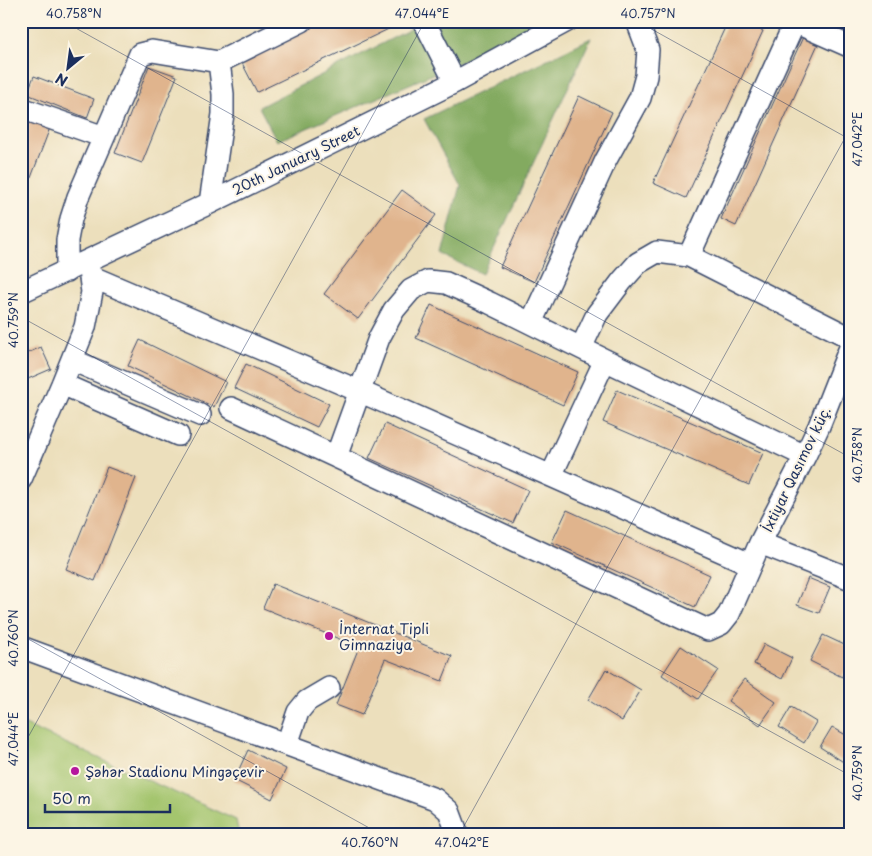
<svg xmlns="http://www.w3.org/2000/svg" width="872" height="856" viewBox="0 0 872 856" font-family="'Playpen Sans',sans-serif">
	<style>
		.green { fill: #a4c56e; stroke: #607a66 }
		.forest { fill: #83aa61; stroke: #4f6c60 }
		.building { fill: #e0b48d }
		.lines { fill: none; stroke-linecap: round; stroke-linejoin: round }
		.minor-casing { stroke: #3a496c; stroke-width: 24 }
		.minor { stroke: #fff; stroke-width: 21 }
		.ticks { fill: none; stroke: #1b2f5e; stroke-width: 1; stroke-opacity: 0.45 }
		.poi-dot { fill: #b5179e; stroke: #fcf5e5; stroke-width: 2 }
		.labels { text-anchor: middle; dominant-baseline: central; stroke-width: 4; stroke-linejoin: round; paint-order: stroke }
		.street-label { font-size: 14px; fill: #1b2f5e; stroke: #fcf5e5 }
		.poi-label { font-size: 14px; fill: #1b2f5e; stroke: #fcf5e5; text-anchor: start }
		.neatline { fill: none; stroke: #1b2f5e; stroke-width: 2 }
		.ticks-label { font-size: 12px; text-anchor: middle; fill: #1b2f5e }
	</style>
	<rect width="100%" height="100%" fill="#fcf5e5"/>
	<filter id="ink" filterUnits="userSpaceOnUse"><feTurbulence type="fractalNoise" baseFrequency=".02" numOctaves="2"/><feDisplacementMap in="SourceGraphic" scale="10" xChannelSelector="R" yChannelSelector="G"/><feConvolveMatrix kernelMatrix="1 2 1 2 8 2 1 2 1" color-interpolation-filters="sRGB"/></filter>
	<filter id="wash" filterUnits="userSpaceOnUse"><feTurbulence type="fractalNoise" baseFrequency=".0096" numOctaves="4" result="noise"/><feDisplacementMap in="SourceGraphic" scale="20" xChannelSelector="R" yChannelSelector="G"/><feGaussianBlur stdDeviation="1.12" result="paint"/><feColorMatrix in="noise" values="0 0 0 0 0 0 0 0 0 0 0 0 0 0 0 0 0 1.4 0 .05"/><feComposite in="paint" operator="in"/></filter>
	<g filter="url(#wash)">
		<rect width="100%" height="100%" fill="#ecdfbc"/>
		<path class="green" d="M 21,723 L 236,820 L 239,835 L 21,835 Z"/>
		<path class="forest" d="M 426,21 L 545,21 L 468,59 L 277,141 L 259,107 Z
			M 591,38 L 482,274 L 442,255 L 460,185 L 424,119 Z"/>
		<g id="blocks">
			<path class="building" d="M 324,21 L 401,21 L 401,23 L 257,92 L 241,61 Z
				M 728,21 L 743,21 L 763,31 L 686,198 L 653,183 Z
				M 803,37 L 818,44 L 736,226 L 721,219 Z
				M 149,66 L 177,76 L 142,163 L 115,153 Z
				M 34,76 L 94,99 L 87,118 L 27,94 Z
				M 579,96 L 612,112 L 534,282 L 500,267 Z
				M 21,119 L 51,125 L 21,204 Z
				M 402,190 L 436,215 L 358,319 L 324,294 Z
				M 431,305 L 578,372 L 563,405 L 416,338 Z
				M 140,340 L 226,382 L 214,407 L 128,366 Z
				M 41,347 L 51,369 L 21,382 L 21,356 Z
				M 246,364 L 329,404 L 317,427 L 234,388 Z
				M 617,390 L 763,453 L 749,485 L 603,422 Z
				M 385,424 L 528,490 L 513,523 L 369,458 Z
				M 107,467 L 136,478 L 95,581 L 66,569 Z
				M 567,510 L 710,575 L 695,607 L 552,542 Z
				M 808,578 L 830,587 L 819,613 L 797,605 Z
				M 273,584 L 452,656 L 442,681 L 385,659 L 362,715 L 336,705 L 359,647 L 263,608 Z
				M 823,635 L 851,648 L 851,659 L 842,677 L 810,661 Z
				M 764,644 L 792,658 L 782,679 L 754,664 Z
				M 681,646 L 718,670 L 698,699 L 662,675 Z
				M 606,669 L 641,690 L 622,721 L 588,700 Z
				M 744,679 L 776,702 L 760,725 L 728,701 Z
				M 791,707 L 816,722 L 804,743 L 779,727 Z
				M 832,727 L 851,738 L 851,753 L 845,763 L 820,747 Z
				M 248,750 L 286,769 L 272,799 L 234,780 Z"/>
		</g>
	</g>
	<g filter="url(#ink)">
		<use href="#blocks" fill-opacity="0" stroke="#3a496c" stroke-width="1"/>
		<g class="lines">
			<defs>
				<path id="minor" d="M 424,21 L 455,82
					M 792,21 L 851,47
					M 21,108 L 104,137
					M 210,203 L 223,114 L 223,94 L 219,62 L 302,21
					M 689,256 L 795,22
					M 67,271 L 67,240 L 71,219 L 78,197 L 140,54 L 152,51 L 219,62
					M 90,276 L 359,391 L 750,564
					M 21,292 L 210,203 L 455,82 L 567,21
					M 531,323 L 606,160 L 640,98 L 646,76 L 648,50 L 637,21
					M 581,348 L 597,314 L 622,281 L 638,263 L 657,252 L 689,256 L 851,338
					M 72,360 L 200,415
					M 62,384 L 178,435
					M 231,408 L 699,626 L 708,630 L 721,624 L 729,614 L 760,543 L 805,456 L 819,426 L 851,345
					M 336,457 L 379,338 L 394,310 L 411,290 L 428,281 L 446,283 L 490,303 L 605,360 L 805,456
					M 551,476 L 605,360
					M 21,479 L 62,384 L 85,327 L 92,292 L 88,263
					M 760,543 L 851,579
					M 21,647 L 435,799 L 449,811 L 458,835
					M 287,744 L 298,712 L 307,701 L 329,688"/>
			</defs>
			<use href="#minor" class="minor-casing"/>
			<use href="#minor" class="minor"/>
		</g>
	</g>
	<path class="ticks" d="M 63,21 L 851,458M 637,21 L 851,140M 21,317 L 851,776M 21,635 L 382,835M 21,750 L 425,21M 459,835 L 851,127"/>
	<g class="poi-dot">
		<circle cx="329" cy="636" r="5"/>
		<circle cx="75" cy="771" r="5"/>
	</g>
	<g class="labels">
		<g class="street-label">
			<text transform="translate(296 160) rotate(-26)">20th January Street</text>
			<text transform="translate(796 469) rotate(-64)">İxtiyar Qasımov küç.</text>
		</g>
		<g class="poi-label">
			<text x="339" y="628">İnternat Tipli<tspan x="339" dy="16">Gimnaziya</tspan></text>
			<text x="85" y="771">Şəhər Stadionu Mingəçevir</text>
		</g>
	</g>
	<rect width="872" height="856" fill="none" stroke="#fcf5e5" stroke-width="55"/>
	<g transform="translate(68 68) rotate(209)" stroke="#fcf5e5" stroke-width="4" paint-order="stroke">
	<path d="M0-4L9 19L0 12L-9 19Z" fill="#1b2f5e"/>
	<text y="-8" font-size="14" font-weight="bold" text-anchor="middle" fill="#1b2f5e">N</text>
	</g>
	<path d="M45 804v8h125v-8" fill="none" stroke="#1b2f5e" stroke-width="2.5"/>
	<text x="52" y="804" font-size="15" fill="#1b2f5e" stroke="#fcf5e5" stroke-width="4" paint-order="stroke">50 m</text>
	<rect x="28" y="28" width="816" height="800" class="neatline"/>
	<g class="ticks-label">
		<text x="74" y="18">40.758°N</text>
		<text x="422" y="18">47.044°E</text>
		<text x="648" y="18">40.757°N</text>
		<text transform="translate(858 139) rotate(-90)" y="4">47.042°E</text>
		<text transform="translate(14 320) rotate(-90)" y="4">40.759°N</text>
		<text transform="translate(858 455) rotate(-90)" y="4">40.758°N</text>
		<text transform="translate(14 638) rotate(-90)" y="4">40.760°N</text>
		<text transform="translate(14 739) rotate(-90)" y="4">47.044°E</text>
		<text transform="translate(858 773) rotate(-90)" y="4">40.759°N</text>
		<text x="370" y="847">40.760°N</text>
		<text x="462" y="847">47.042°E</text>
	</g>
</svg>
